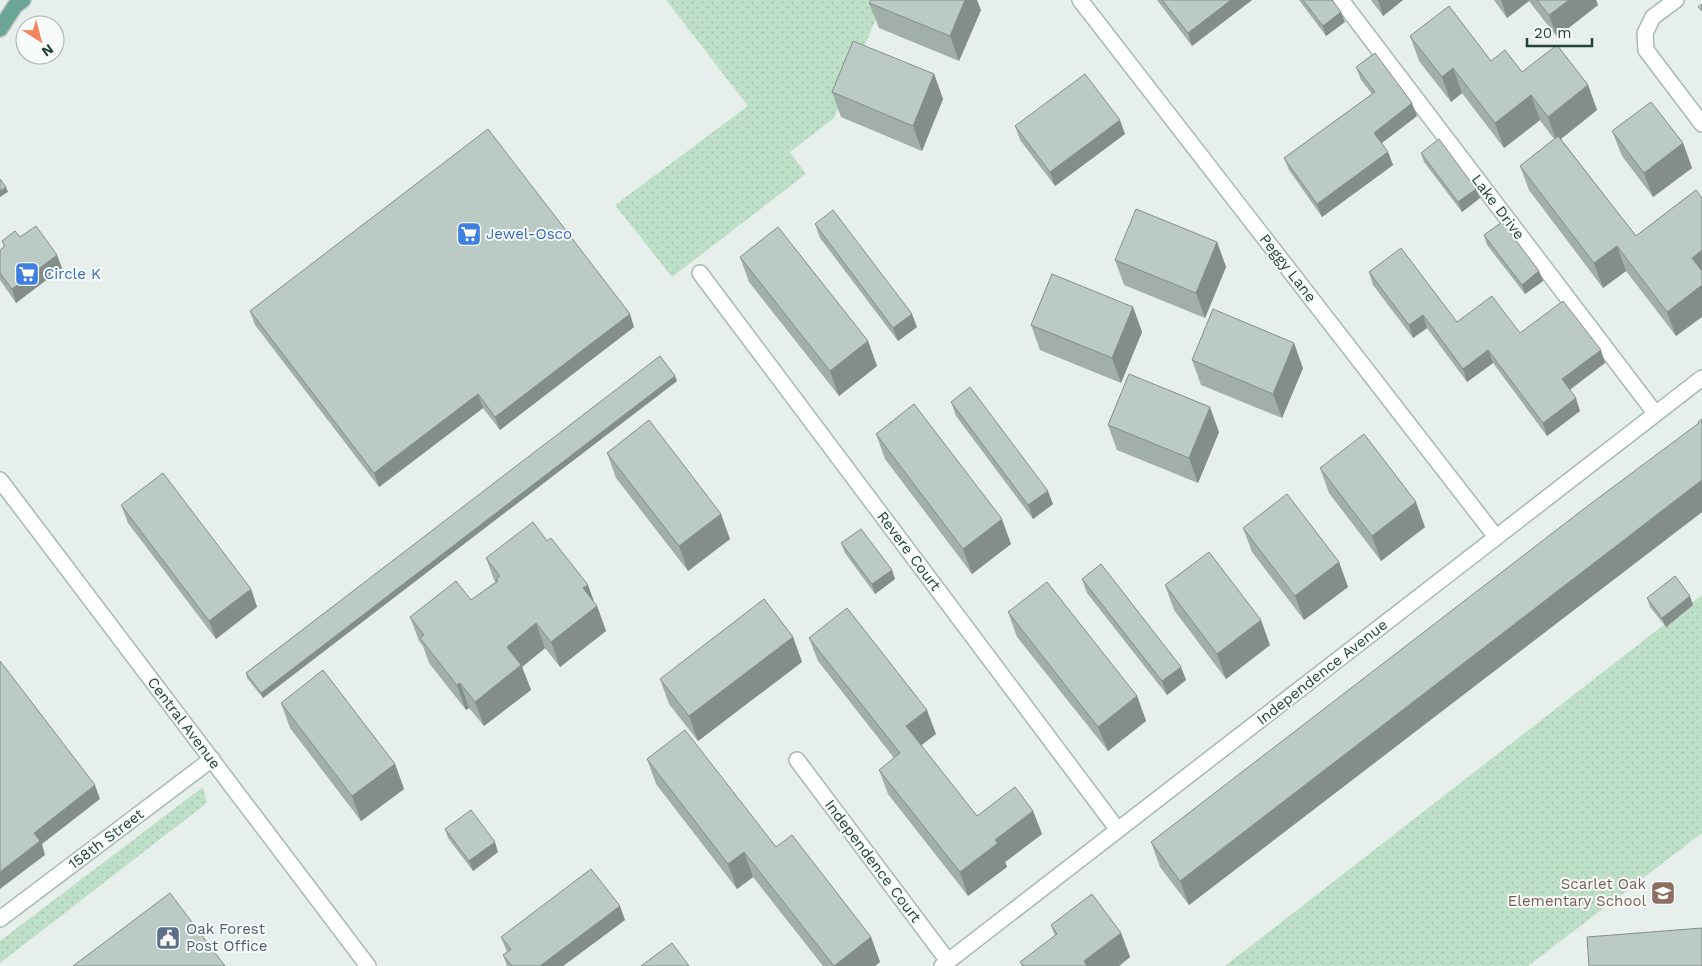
<svg xmlns="http://www.w3.org/2000/svg" width="1702" height="966" viewBox="0 0 1702 966" font-family="'Work Sans',sans-serif">
	<style>
		.grass { fill: url(#grass-dots) }
		.lines { fill: none; stroke-linecap: round; stroke-linejoin: round }
		.minor-casing { stroke: #a8b8b2; stroke-width: 18 }
		.tertiary-casing { stroke: #a8b8b2; stroke-width: 18 }
		.primary-casing { stroke: #c2cac8; stroke-width: 18 }
		.minor { stroke: #fff; stroke-width: 15 }
		.tertiary { stroke: #fff; stroke-width: 15 }
		.primary { stroke: #6aa596; stroke-width: 15 }
		.wall { fill: #a1aea9 }
		.shaded-wall { fill: #838d89 }
		.building { fill: #bbcac4; stroke: #838d89 }
		.labels { text-anchor: middle; dominant-baseline: central; stroke-width: 4; stroke-linejoin: round; paint-order: stroke }
		.street-label { font-size: 15px; fill: #24423a; stroke: #f7fbf9 }
		.shop-label { font-size: 15px; fill: #366cbe; stroke: #f7fbf9; text-anchor: start }
		.education-label { font-size: 15px; fill: #785e54; stroke: #f7fbf9; text-anchor: end }
		.service-label { font-size: 15px; fill: #4e5e75; stroke: #f7fbf9; text-anchor: start }
	</style>
	<defs>
		<pattern id="grass-dots" width="8" height="8" patternUnits="userSpaceOnUse" patternTransform="scale(1.25)"><rect width="8" height="8" fill="#bfe0c8"/><path d="M2 2h.1M6 6h.1" fill="none" stroke="#a4c1ad" stroke-width="1.8" stroke-linecap="round"/></pattern>
	</defs>
	<rect width="100%" height="100%" fill="#e6efeb"/>
	<path class="grass" d="M 666,0 L 884,0 L 834,118 L 790,152 L 806,174 L 672,277 L 615,205 L 748,106 Z
		M 1702,595 L 1702,833 L 1528,966 L 1225,966 Z
		M 203,787 L 207,803 L 0,963 L 0,941 Z"/>
	<g class="lines">
		<defs>
			<path id="minor" d="M 1080,0 L 1496,537
				M 1341,0 L 1655,413
				M 1676,0 L 1653,17 L 1645,33 L 1646,50 L 1702,124
				M 700,273 L 1118,830
				M 797,760 L 948,961
				M 0,919 L 212,759
				M 942,966 L 1702,378"/>
			<path id="tertiary" d="M 0,480 L 368,966"/>
			<path id="primary" d="M 0,29 L 15,6 L 23,0"/>
		</defs>
		<use href="#minor" class="minor-casing"/>
		<use href="#tertiary" class="tertiary-casing"/>
		<use href="#primary" class="primary-casing"/>
		<use href="#minor" class="minor"/>
		<use href="#tertiary" class="tertiary"/>
		<use href="#primary" class="primary"/>
	</g>
	<path class="wall" d="M 1157,0 L 1252,0 L 1192,46 Z
		M 1299,0 L 1332,0 L 1345,22 L 1326,36 Z
		M 1371,0 L 1403,0 L 1383,16 Z
		M 1494,0 L 1596,0 L 1598,5 L 1557,37 L 1529,1 L 1507,18 Z
		M 869,3 L 981,10 L 959,61 L 879,28 Z
		M 1410,36 L 1491,61 L 1522,72 L 1588,85 L 1597,110 L 1561,139 L 1636,236 L 1696,190 L 1676,336 L 1626,271 L 1603,288 L 1529,190 L 1520,166 L 1554,139 L 1540,120 L 1504,148 L 1462,93 L 1451,102 L 1419,61 Z
		M 1356,67 L 1417,116 L 1382,143 L 1388,152 L 1393,165 L 1322,217 L 1289,170 L 1284,158 L 1372,94 L 1361,80 Z
		M 934,74 L 943,99 L 922,151 L 841,117 L 832,92 Z
		M 1015,126 L 1125,134 L 1055,186 L 1020,140 Z
		M 1612,131 L 1683,143 L 1692,168 L 1653,197 L 1622,156 Z
		M 1421,153 L 1480,198 L 1462,212 L 1424,162 Z
		M 815,224 L 917,327 L 898,341 L 820,238 Z
		M 1484,235 L 1539,271 L 1543,281 L 1525,294 L 1487,245 Z
		M 20,237 L 62,268 L 16,303 L 0,280 L 0,250 L 4,247 L 2,241 Z
		M 1217,242 L 1226,267 L 1205,318 L 1124,285 L 1115,260 Z
		M 740,257 L 868,341 L 877,366 L 839,396 L 749,282 Z
		M 1369,272 L 1457,322 L 1520,333 L 1605,363 L 1570,390 L 1580,411 L 1547,436 L 1493,363 L 1467,382 L 1427,328 L 1413,338 L 1373,285 Z
		M 1133,307 L 1142,332 L 1121,383 L 1040,350 L 1031,325 Z
		M 250,311 L 634,327 L 500,430 L 483,408 L 379,487 L 255,325 Z
		M 1192,360 L 1303,368 L 1282,418 L 1201,385 Z
		M 675,376 L 677,381 L 263,698 L 247,678 L 246,673 Z
		M 951,402 L 1053,504 L 1033,519 L 956,416 Z
		M 1702,419 L 1702,512 L 1189,905 L 1160,867 L 1151,842 L 1699,423 L 1698,422 Z
		M 1108,425 L 1219,432 L 1198,483 L 1117,450 Z
		M 876,434 L 1011,544 L 972,574 L 885,459 Z
		M 607,453 L 730,539 L 688,571 L 616,478 Z
		M 1320,468 L 1425,527 L 1381,561 L 1329,493 Z
		M 121,505 L 251,589 L 257,607 L 216,639 L 128,523 Z
		M 1243,528 L 1339,562 L 1348,587 L 1304,620 L 1252,552 Z
		M 547,541 L 588,585 L 593,601 L 597,606 L 606,631 L 560,667 L 545,648 L 522,667 L 531,690 L 484,726 L 469,708 L 466,710 L 429,663 L 423,646 L 419,641 L 410,617 L 471,600 L 495,582 L 486,558 Z
		M 841,543 L 895,579 L 875,594 L 845,553 Z
		M 1082,579 L 1181,667 L 1186,680 L 1167,695 L 1087,593 Z
		M 1165,585 L 1270,645 L 1226,679 L 1174,610 Z
		M 1647,598 L 1693,605 L 1666,627 L 1650,607 Z
		M 1008,612 L 1137,696 L 1146,721 L 1108,751 L 1017,637 Z
		M 793,637 L 802,662 L 698,741 L 669,704 L 660,679 Z
		M 809,638 L 936,734 L 921,745 L 977,816 L 1033,811 L 1042,834 L 1005,862 L 1007,867 L 968,896 L 888,794 L 879,770 L 894,758 L 818,661 Z
		M 281,703 L 395,764 L 404,789 L 361,821 L 290,728 Z
		M 647,759 L 776,847 L 871,937 L 880,962 L 875,966 L 823,966 L 753,877 L 737,889 L 656,784 Z
		M 445,829 L 498,852 L 473,871 L 448,838 Z
		M 625,920 L 563,966 L 507,966 L 503,955 L 507,952 L 501,937 Z
		M 1051,925 L 1121,933 L 1130,957 L 1119,966 L 1022,966 L 1020,962 L 1055,936 Z"/>
	<path class="shaded-wall" d="M 965,0 L 977,0 L 981,10 L 959,61 L 950,36 Z
		M 1231,0 L 1252,0 L 1192,46 L 1188,33 Z
		M 1378,0 L 1403,0 L 1383,16 Z
		M 1501,0 L 1529,0 L 1529,1 L 1507,18 Z
		M 1569,0 L 1596,0 L 1598,5 L 1557,37 L 1549,15 Z
		M 1341,12 L 1345,22 L 1326,36 L 1323,26 Z
		M 1453,68 L 1462,93 L 1451,102 L 1442,77 Z
		M 934,74 L 943,99 L 922,151 L 913,126 Z
		M 1588,85 L 1597,110 L 1557,142 L 1548,117 Z
		M 1531,95 L 1540,120 L 1504,148 L 1495,123 Z
		M 1412,103 L 1417,116 L 1379,145 L 1374,133 Z
		M 1120,120 L 1125,134 L 1055,186 L 1050,172 Z
		M 1683,143 L 1692,168 L 1653,197 L 1644,173 Z
		M 1388,152 L 1393,165 L 1322,217 L 1317,204 Z
		M 6,187 L 8,192 L 0,197 L 0,191 Z
		M 1476,189 L 1480,198 L 1462,212 L 1458,202 Z
		M 1217,242 L 1226,267 L 1205,318 L 1196,293 Z
		M 1617,246 L 1626,271 L 1603,288 L 1594,263 Z
		M 1702,250 L 1702,282 L 1692,258 Z
		M 57,255 L 62,268 L 16,303 L 12,289 Z
		M 1539,271 L 1543,281 L 1525,294 L 1522,285 Z
		M 1702,285 L 1702,317 L 1676,336 L 1667,312 Z
		M 1133,307 L 1142,332 L 1121,383 L 1112,358 Z
		M 630,314 L 634,327 L 500,430 L 495,417 Z
		M 912,314 L 917,327 L 898,341 L 893,328 Z
		M 1423,315 L 1427,328 L 1413,338 L 1409,325 Z
		M 868,341 L 877,366 L 839,396 L 830,371 Z
		M 1294,343 L 1303,368 L 1282,418 L 1273,394 Z
		M 1488,350 L 1493,363 L 1467,382 L 1463,369 Z
		M 1601,350 L 1605,363 L 1566,392 L 1562,379 Z
		M 675,376 L 677,381 L 263,698 L 261,693 Z
		M 478,394 L 483,408 L 379,487 L 374,473 Z
		M 1576,398 L 1580,411 L 1547,436 L 1543,423 Z
		M 1210,407 L 1219,432 L 1198,483 L 1189,458 Z
		M 1702,480 L 1702,512 L 1189,905 L 1180,881 Z
		M 1048,491 L 1053,504 L 1033,519 L 1028,505 Z
		M 1416,502 L 1425,527 L 1381,561 L 1372,536 Z
		M 721,514 L 730,539 L 688,571 L 679,546 Z
		M 1002,519 L 1011,544 L 972,574 L 963,549 Z
		M 1339,562 L 1348,587 L 1304,620 L 1295,596 Z
		M 892,570 L 895,579 L 875,594 L 872,584 Z
		M 588,585 L 596,607 L 597,606 L 606,631 L 560,667 L 551,642 L 583,588 Z
		M 251,589 L 257,607 L 216,639 L 209,621 Z
		M 1690,596 L 1693,605 L 1666,627 L 1662,618 Z
		M 1261,620 L 1270,645 L 1226,679 L 1217,654 Z
		M 536,623 L 545,648 L 522,667 L 531,690 L 484,726 L 475,702 L 507,647 Z
		M 793,637 L 802,662 L 698,741 L 689,716 Z
		M 1181,667 L 1186,680 L 1167,695 L 1162,681 Z
		M 460,683 L 469,708 L 466,710 L 457,685 Z
		M 1137,696 L 1146,721 L 1108,751 L 1098,727 Z
		M 927,710 L 936,734 L 915,750 L 906,726 Z
		M 395,764 L 404,789 L 361,821 L 352,796 Z
		M 95,785 L 100,799 L 42,844 L 45,855 L 0,889 L 0,872 L 34,833 Z
		M 1033,811 L 1042,834 L 1005,862 L 1007,867 L 968,896 L 960,872 L 995,840 Z
		M 495,842 L 498,852 L 473,871 L 469,861 Z
		M 744,852 L 753,877 L 737,889 L 728,864 Z
		M 620,906 L 625,920 L 563,966 L 540,966 Z
		M 1121,933 L 1130,957 L 1119,966 L 1085,966 L 1084,961 Z
		M 871,937 L 880,962 L 875,966 L 834,966 Z"/>
	<path class="building" d="M 871,0 L 965,0 L 950,36 L 869,3 Z
		M 1162,0 L 1231,0 L 1188,33 Z
		M 1303,0 L 1332,0 L 1341,12 L 1323,26 Z
		M 1537,0 L 1569,0 L 1549,15 Z
		M 1702,4 L 1702,11 L 1698,7 Z
		M 1449,6 L 1491,61 L 1505,50 L 1522,72 L 1557,45 L 1588,85 L 1548,117 L 1531,95 L 1495,123 L 1453,68 L 1442,77 L 1410,36 Z
		M 853,41 L 934,74 L 913,126 L 832,92 Z
		M 1375,53 L 1412,103 L 1374,133 L 1388,152 L 1317,204 L 1284,158 L 1375,92 L 1356,67 Z
		M 1085,74 L 1120,120 L 1050,172 L 1015,126 Z
		M 1651,102 L 1683,143 L 1644,173 L 1612,131 Z
		M 488,129 L 630,314 L 495,417 L 478,394 L 374,473 L 250,311 Z
		M 1558,136 L 1636,236 L 1696,190 L 1702,198 L 1702,250 L 1692,258 L 1702,271 L 1702,285 L 1667,312 L 1617,246 L 1594,263 L 1520,166 Z
		M 1439,139 L 1476,189 L 1458,202 L 1421,153 Z
		M 0,179 L 6,187 L 0,191 Z
		M 1136,209 L 1217,242 L 1196,293 L 1115,260 Z
		M 833,210 L 912,314 L 893,328 L 815,224 Z
		M 1502,222 L 1539,271 L 1522,285 L 1484,235 Z
		M 36,226 L 57,255 L 12,289 L 0,273 L 0,250 L 5,246 L 2,241 L 15,231 L 20,237 Z
		M 778,227 L 868,341 L 830,371 L 740,257 Z
		M 1401,248 L 1457,322 L 1492,296 L 1520,333 L 1563,301 L 1601,350 L 1562,379 L 1576,398 L 1543,423 L 1488,350 L 1463,369 L 1423,315 L 1409,325 L 1369,272 Z
		M 1052,274 L 1133,307 L 1112,358 L 1031,325 Z
		M 1213,309 L 1294,343 L 1273,394 L 1192,360 Z
		M 660,356 L 675,376 L 261,693 L 246,673 Z
		M 1129,374 L 1210,407 L 1189,458 L 1108,425 Z
		M 970,387 L 1048,491 L 1028,505 L 951,402 Z
		M 914,404 L 1002,519 L 963,549 L 876,434 Z
		M 1702,419 L 1702,480 L 1180,881 L 1151,842 L 1589,505 L 1699,423 L 1698,422 Z
		M 649,420 L 721,514 L 679,546 L 607,453 Z
		M 1364,434 L 1416,502 L 1372,536 L 1320,468 Z
		M 163,473 L 251,589 L 209,621 L 121,505 Z
		M 1287,494 L 1339,562 L 1295,596 L 1243,528 Z
		M 533,522 L 547,541 L 551,538 L 588,585 L 583,588 L 597,606 L 551,642 L 536,623 L 507,647 L 521,665 L 475,702 L 460,683 L 457,685 L 420,638 L 424,635 L 410,617 L 456,581 L 471,600 L 498,581 L 496,579 L 500,576 L 486,558 Z
		M 861,529 L 892,570 L 872,584 L 841,543 Z
		M 1209,552 L 1261,620 L 1217,654 L 1165,585 Z
		M 1101,564 L 1181,667 L 1162,681 L 1082,579 Z
		M 1675,576 L 1690,596 L 1662,618 L 1647,598 Z
		M 1047,582 L 1137,696 L 1098,727 L 1008,612 Z
		M 764,599 L 793,637 L 689,716 L 660,679 Z
		M 847,608 L 927,710 L 906,726 L 977,816 L 1015,787 L 1033,811 L 995,840 L 998,843 L 960,872 L 879,770 L 900,753 L 809,638 Z
		M 0,661 L 95,785 L 34,833 L 40,841 L 0,872 Z
		M 323,670 L 395,764 L 352,796 L 281,703 Z
		M 685,730 L 776,847 L 792,835 L 871,937 L 834,966 L 744,852 L 728,864 L 647,759 Z
		M 471,810 L 495,842 L 469,861 L 445,829 Z
		M 591,869 L 620,906 L 540,966 L 512,966 L 503,955 L 511,949 L 501,937 Z
		M 170,893 L 225,966 L 73,966 Z
		M 1092,894 L 1121,933 L 1084,961 L 1087,966 L 1024,966 L 1020,962 L 1057,934 L 1051,925 Z
		M 1702,928 L 1702,966 L 1589,966 L 1587,937 Z
		M 672,943 L 689,966 L 641,966 Z"/>
	<defs>
		<symbol id="supermarket-square" viewBox="-11 -11 22 22"><rect x="-9" y="-9" width="18" height="18" rx="4" fill="#3f7fe0" stroke="#f7fbf9"/><path d="M-6-5.5h2.5l.6 2H6L4.5 2H-2.5L-4.4-4H-6ZM-1.5 3.2a1.3 1.3 0 1 0 .1 0ZM3 3.2a1.3 1.3 0 1 0 .1 0Z" fill="#fff"/></symbol>
		<symbol id="school-square" viewBox="-11 -11 22 22"><rect x="-9" y="-9" width="18" height="18" rx="4" fill="#8d6e63" stroke="#f7fbf9"/><path d="M0-5L7-2L0 1L-7-2ZM-4 1L0 2.5L4 1V4Q0 6-4 4Z" fill="#fff"/></symbol>
		<symbol id="civic-square" viewBox="-11 -11 22 22"><rect x="-9" y="-9" width="18" height="18" rx="4" fill="#5c6f8a" stroke="#f7fbf9"/><path d="M-.6-6.5H3V-4.5H.6V-3L4-1V1h2V6H-6V1h2V-1L-.6-3ZM-1.2 2.5V6h2.4V2.5Z" fill="#fff"/></symbol>
	</defs>
	<g fill-rule="evenodd">
		<use href="#supermarket-square" x="455" y="220" width="28" height="28"/>
		<use href="#supermarket-square" x="13" y="260" width="28" height="28"/>
		<use href="#school-square" x="1649" y="879" width="28" height="28"/>
		<use href="#civic-square" x="154" y="924" width="28" height="28"/>
	</g>
	<g class="labels">
		<g class="street-label">
			<text transform="translate(1498 207) rotate(53)">Lake Drive</text>
			<text transform="translate(1288 268) rotate(52)">Peggy Lane</text>
			<text transform="translate(909 551) rotate(53)">Revere Court</text>
			<text transform="translate(1322 672) rotate(-38)">Independence Avenue</text>
			<text transform="translate(184 723) rotate(53)">Central Avenue</text>
			<text transform="translate(106 839) rotate(-37)">158th Street</text>
			<text transform="translate(873 861) rotate(53)">Independence Court</text>
		</g>
		<g class="shop-label">
			<text x="486" y="234">Jewel-Osco</text>
			<text x="44" y="274">Circle K</text>
		</g>
		<g class="education-label">
			<text x="1646" y="884">Scarlet Oak<tspan x="1646" dy="17">Elementary School</tspan></text>
		</g>
		<g class="service-label">
			<text x="186" y="929">Oak Forest<tspan x="186" dy="17">Post Office</tspan></text>
		</g>
	</g>
	<g transform="translate(40 40) rotate(144)"><circle r="24" fill="#f7fbf9" stroke="#a3b1ad"/>
	<path d="M0-4L9 19L0 12L-9 19Z" fill="#f4845f"/>
	<text y="-8" font-size="14" font-weight="bold" text-anchor="middle" fill="#24423a">N</text>
	</g>
	<path d="M1527 38v8h65v-8" fill="none" stroke="#24423a" stroke-width="2.5"/>
	<text x="1534" y="38" font-size="15" fill="#24423a" stroke="#f7fbf9" stroke-width="4" paint-order="stroke">20 m</text>
</svg>
